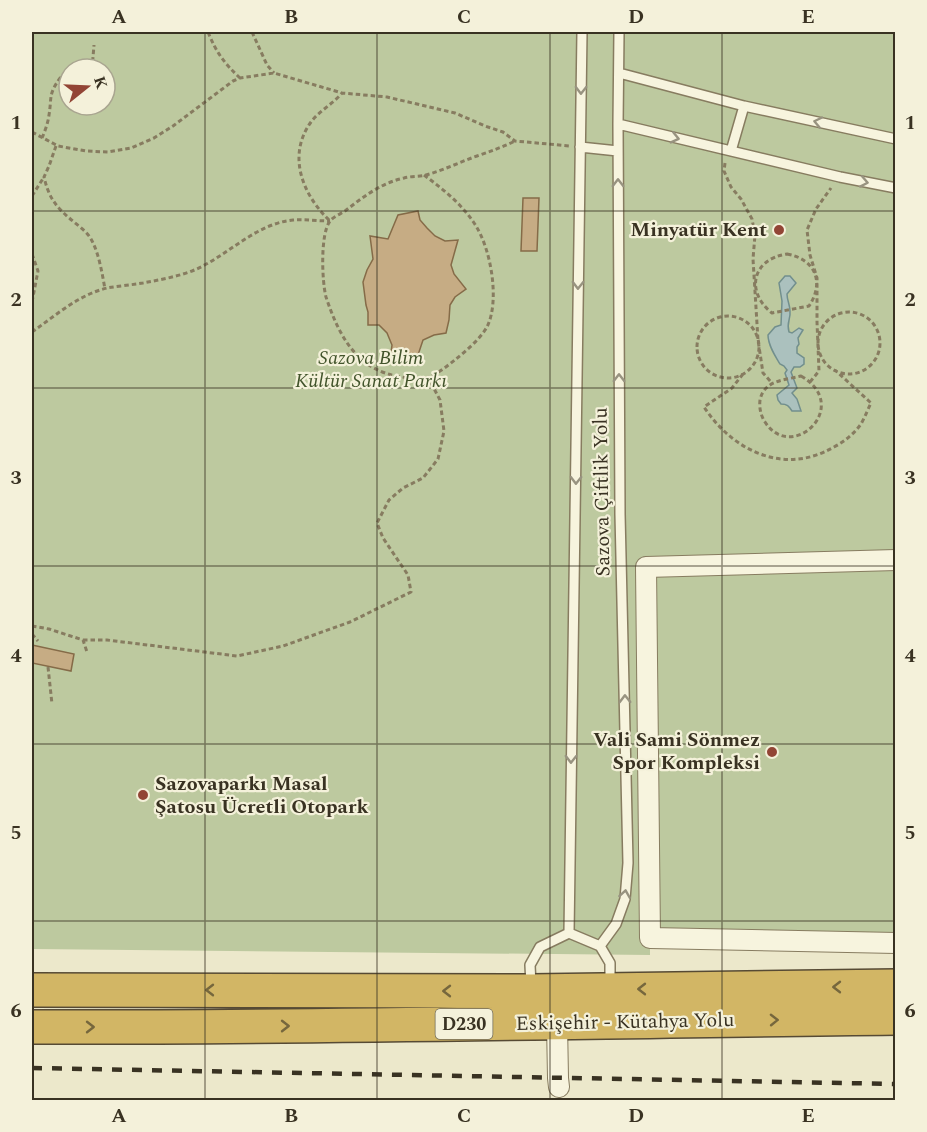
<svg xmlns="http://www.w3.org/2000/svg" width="927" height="1132" viewBox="0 0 927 1132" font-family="Spectral,serif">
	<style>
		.green { fill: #bdc99f; fill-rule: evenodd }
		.water { fill: #abc1be; stroke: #728f8d; stroke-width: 1.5 }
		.building { fill: #c6ac84; stroke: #856b48; stroke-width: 1.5 }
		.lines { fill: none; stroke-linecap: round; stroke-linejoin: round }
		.lane-casing { stroke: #877c60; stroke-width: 12 }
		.street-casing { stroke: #877c60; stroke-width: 22 }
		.highway-casing { stroke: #564a34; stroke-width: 36 }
		.path { stroke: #877c60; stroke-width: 3; stroke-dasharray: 4.5 3; stroke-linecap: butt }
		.lane { stroke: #f7f4de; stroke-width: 9 }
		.street { stroke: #f7f4de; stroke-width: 20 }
		.highway { stroke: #d2b665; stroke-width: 33 }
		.rail { stroke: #393222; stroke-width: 4.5; stroke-dasharray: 10 10; stroke-linecap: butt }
		.oneway { stroke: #989380 }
		.oneway2 { stroke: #76673d }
		.grid { fill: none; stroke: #393222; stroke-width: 1.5; stroke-opacity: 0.55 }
		.poi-dot { fill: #924535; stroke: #f4f1da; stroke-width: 2 }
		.labels { text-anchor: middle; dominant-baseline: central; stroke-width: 4.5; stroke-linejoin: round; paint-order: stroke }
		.shield { fill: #f4f1da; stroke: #716b59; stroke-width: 1.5 }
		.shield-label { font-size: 18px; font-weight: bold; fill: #393222 }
		.poi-label { font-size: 20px; font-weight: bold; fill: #393222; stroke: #f4f1da; text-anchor: end }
		.park-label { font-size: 20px; font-style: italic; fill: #42542b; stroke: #f4f1da }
		.street-label { font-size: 20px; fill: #393222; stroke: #f4f1da }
		.neatline { fill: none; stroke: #393222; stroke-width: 2 }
		.grid-label { font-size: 20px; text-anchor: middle; font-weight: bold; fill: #393222 }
	</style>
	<rect width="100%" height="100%" fill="#ece8cb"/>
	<path class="green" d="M 32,32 L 895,32 L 895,943 L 650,938 L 650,955 L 32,949 ZM 69,69 L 105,69 L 105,105 L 69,105 Z"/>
	<path class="water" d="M 785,276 L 790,276 L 796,283 L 787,294 C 787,300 790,305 790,311 C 791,320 786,322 789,332 L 792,333 L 799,328 L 803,330 L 798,338 L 799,344 L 797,347 L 797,353 L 804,358 L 804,364 L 800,367 L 794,367 L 791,372 L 797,388 L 792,393 L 797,399 L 801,411 L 792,411 C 789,406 787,404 781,404 L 778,400 L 777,395 L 789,385 L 785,373 L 787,370 L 784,366 L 780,364 C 775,356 768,345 768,335 L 775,327 L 781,325 L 782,301 L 779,283 Z"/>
	<path class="building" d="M 523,198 L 539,198 L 537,251 L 521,251 Z
		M 418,211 L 420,220 L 427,228 L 435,236 L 445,241 L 458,240 L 451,265 L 454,274 L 466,289 L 455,297 L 450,305 L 449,320 L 446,333 L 434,335 L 423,340 L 415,364 L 391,353 L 392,345 L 387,333 L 379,325 L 368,325 L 368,312 L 366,305 L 363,282 L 367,270 L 373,259 L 370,236 L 388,239 L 398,215 Z
		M 32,645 L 74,654 L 71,671 L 32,663 Z"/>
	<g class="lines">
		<defs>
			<path id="lane" d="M 619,73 L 744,106 L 896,139
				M 618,124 L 840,177 L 896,188
				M 580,147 L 618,151
				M 731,151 L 744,106
				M 569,933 L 582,32
				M 600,946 L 616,924 L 625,899 L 628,863 L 620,514 L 618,124 L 619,32
				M 531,985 L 530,965 L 540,947 L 569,933 L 600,946 L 610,963 L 610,985"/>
			<path id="street" d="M 896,560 L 646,567 L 650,938 L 896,943
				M 557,1023 L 558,1078 L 559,1087"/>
			<path id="highway" d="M 32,990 L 531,991 L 896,986
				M 32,1027 C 320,1028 607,1021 896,1018"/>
		</defs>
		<use href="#lane" class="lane-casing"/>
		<use href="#street" class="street-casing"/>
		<use href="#highway" class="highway-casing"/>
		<path class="path" d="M 208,32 C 216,52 224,63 240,78
			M 252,32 L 267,65 L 274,73
			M 92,69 L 94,45
			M 32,132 L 58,146 L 86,151 L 108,152 L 131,148 L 154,138 L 173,126 L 233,81 L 240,78 L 274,73 L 342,93 L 387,97 L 455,113 L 485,126 L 503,132 L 515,141 L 570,146
			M 42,138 C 45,131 48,123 49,115 C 52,97 48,95 60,78 L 69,76
			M 56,146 L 49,166 L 44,177 C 49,199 57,208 74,222 C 80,227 87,232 91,239 C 99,253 102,273 105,289
			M 725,163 L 724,171 L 731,187 L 741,199 L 752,219 L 755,235 L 753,259 L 758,340 L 763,373 L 772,383
			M 424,175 C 444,190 463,205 476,226 C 491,250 500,301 487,327 C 480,339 466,351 456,359 C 446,367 433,378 420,379 C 415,380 408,378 402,377 C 357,371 339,336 326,297 C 322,282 320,234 330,221 C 333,217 340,214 345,211 C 363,197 381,183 404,178 C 411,176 419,177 426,175 C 444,170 460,162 477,156 C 491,151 503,147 515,141
			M 32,196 L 44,177
			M 329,220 C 302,194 287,155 311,122 C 319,111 333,104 342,93
			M 32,254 L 38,271 L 32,302
			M 787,254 C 815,259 825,282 809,306 L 772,313 C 745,292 752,259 787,254 Z
			M818 343a31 31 0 1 1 62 0a31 31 0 1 1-62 0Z
			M697 347a31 31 0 1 1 62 0a31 31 0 1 1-62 0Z
			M 32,332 C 55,316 78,295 107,288 C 118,286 131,285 143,283 C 159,280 176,277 192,271 C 227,257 254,224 293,220 C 305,219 318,221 330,221
			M 743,374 L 732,388 L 704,407 C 733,451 784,476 834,447 C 845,441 854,434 861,424 C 865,417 868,409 871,403 L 835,370
			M 801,376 C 853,406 792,464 765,422 C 761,416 759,408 760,400 C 764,380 785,380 801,376 Z
			M 810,382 L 819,371 L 817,322 L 817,278 L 810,255 L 807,230 L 816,209 L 831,188
			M 32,626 L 49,629 L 83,640 L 87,652
			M 32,634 L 38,641
			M 83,640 L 107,640 L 237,656 L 283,646 L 350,622 L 411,592 L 408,575 L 383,538 L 377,523 L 389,500 L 403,488 L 423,478 L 438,459 L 444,431 L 440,400 L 428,377
			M 48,667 L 52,704"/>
		<use href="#lane" class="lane"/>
		<use href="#street" class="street"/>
		<use href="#highway" class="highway"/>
		<path class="rail" d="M 32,1068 L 896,1084"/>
	</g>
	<defs><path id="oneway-chevron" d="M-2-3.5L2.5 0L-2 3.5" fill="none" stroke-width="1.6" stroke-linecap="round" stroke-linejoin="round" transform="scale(1.5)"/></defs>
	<g class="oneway">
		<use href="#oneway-chevron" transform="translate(581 90) rotate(91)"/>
		<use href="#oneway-chevron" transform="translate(818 122) rotate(-168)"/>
		<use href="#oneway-chevron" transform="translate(675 138) rotate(13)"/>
		<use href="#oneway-chevron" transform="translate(864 182) rotate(11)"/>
		<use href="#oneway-chevron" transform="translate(618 183) rotate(-90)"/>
		<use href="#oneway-chevron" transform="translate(578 285) rotate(91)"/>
		<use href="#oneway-chevron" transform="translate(619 378) rotate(-90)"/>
		<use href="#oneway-chevron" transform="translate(576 480) rotate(91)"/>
		<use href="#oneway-chevron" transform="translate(625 699) rotate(-91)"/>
		<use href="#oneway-chevron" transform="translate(571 759) rotate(91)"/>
		<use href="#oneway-chevron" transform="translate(625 894) rotate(-81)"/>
	</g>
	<g class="oneway2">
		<use href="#oneway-chevron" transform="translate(837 987) rotate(180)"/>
		<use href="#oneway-chevron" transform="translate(642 989) rotate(180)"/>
		<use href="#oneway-chevron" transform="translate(210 990) rotate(180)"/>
		<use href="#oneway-chevron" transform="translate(447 991) rotate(-180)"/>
		<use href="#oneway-chevron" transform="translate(774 1020) rotate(-1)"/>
		<use href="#oneway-chevron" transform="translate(285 1026)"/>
		<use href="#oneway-chevron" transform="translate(90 1027)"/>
	</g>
	<path class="grid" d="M 205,32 L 205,1100M 377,32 L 377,1100M 550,32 L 550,1100M 722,32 L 722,1100M 32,211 L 896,211M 32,388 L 896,388M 32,566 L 896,566M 32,744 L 896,744M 32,921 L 896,921"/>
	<g class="poi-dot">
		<circle cx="779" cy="230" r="6"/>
		<circle cx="772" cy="752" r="6"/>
		<circle cx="143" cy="795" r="6"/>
	</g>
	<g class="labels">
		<rect class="shield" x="435.5" y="1009" width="57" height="30" rx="4.5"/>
		<g class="shield-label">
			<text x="464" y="1024">D230</text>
		</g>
		<g class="poi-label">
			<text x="767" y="230">Minyatür Kent</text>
			<text x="760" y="740">Vali Sami Sönmez<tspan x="760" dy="23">Spor Kompleksi</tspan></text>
			<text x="155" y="784" text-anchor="start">Sazovaparkı Masal<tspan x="155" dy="23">Şatosu Ücretli Otopark</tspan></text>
		</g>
		<g class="park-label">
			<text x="371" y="358">Sazova Bilim<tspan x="371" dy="23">Kültür Sanat Parkı</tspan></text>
		</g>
		<g class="street-label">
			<text transform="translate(602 492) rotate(-91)">Sazova Çiftlik Yolu</text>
			<text transform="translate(625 1022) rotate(-1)">Eskişehir - Kütahya Yolu</text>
		</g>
	</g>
	<rect width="927" height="1132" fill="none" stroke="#f4f1da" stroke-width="66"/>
	<g transform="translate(87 87) rotate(72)"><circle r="28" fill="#f4f1da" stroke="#a9a590" stroke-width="1.5"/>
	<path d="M0-4.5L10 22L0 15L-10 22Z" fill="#924535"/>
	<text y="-9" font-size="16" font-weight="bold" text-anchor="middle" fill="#393222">K</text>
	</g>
	<rect x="33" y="33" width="861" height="1066" class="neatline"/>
	<g class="grid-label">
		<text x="119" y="23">A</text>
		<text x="291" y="23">B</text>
		<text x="464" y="23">C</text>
		<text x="636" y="23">D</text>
		<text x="808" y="23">E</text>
		<text x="16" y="129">1</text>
		<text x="910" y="129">1</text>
		<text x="16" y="306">2</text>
		<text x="910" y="306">2</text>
		<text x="16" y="484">3</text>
		<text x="910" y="484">3</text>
		<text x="16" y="662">4</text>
		<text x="910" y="662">4</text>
		<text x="16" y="839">5</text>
		<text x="910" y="839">5</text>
		<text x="16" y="1017">6</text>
		<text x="910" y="1017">6</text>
		<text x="119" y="1122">A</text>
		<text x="291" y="1122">B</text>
		<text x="464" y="1122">C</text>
		<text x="636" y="1122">D</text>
		<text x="808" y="1122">E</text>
	</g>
</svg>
